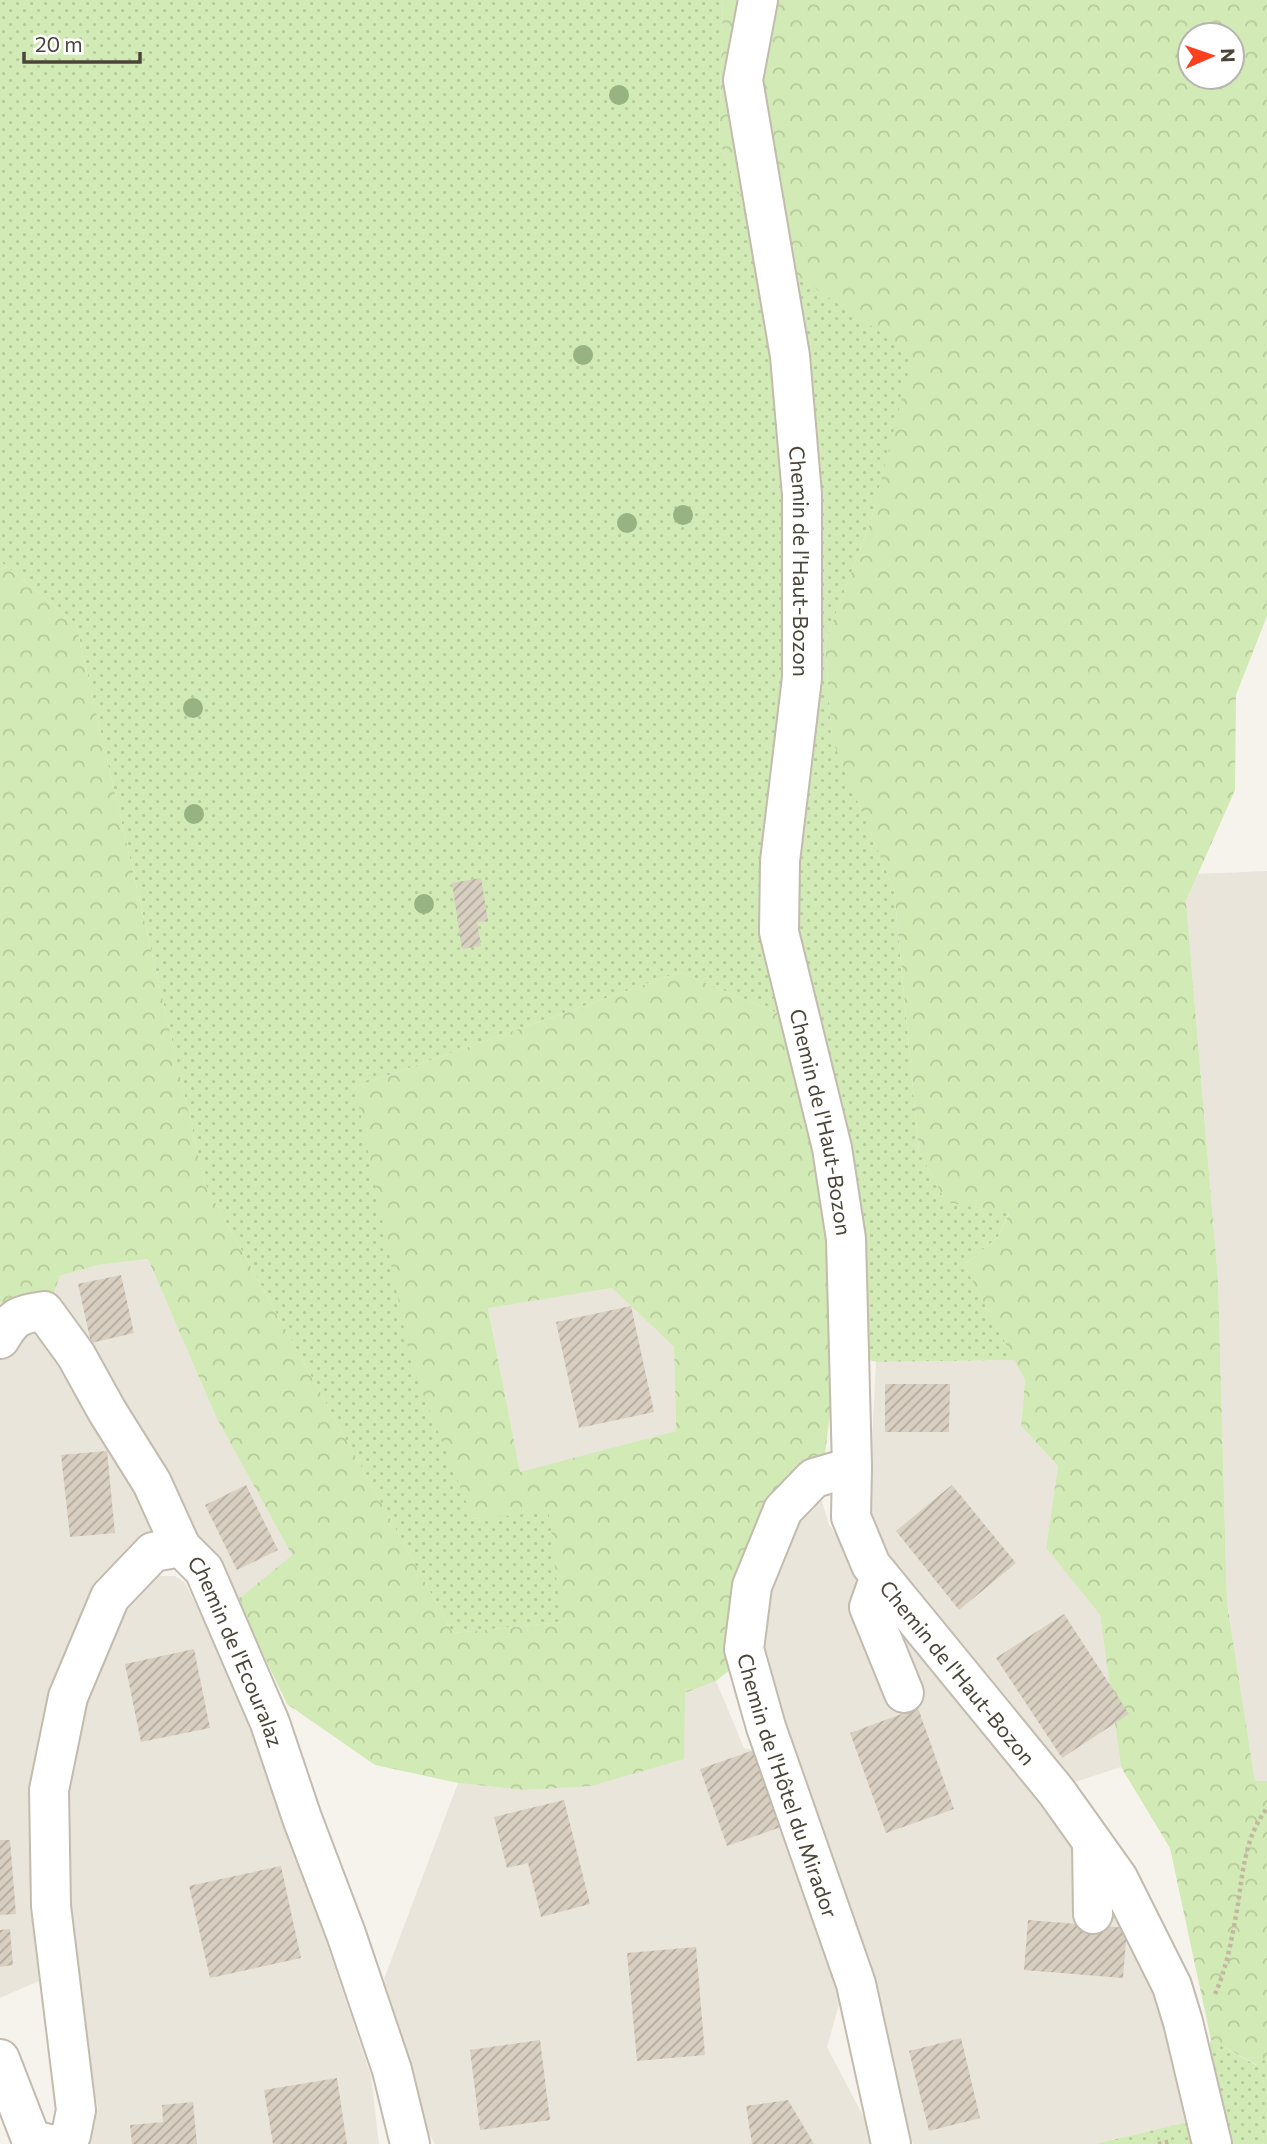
<svg xmlns="http://www.w3.org/2000/svg" width="1267" height="2144" viewBox="0 0 1267 2144" font-family="Commissioner,sans-serif">
	<style>
		.residential { fill: #eae5da }
		.grass { fill: url(#grass-dots) }
		.forest { fill: url(#forest-crowns); fill-rule: evenodd }
		.building { fill: url(#building-hatch) }
		.lines { fill: none; stroke-linecap: round; stroke-linejoin: round }
		.minor-casing { stroke: #c2bbae; stroke-width: 42 }
		.path { stroke: #c4b79f; stroke-width: 4.5; stroke-dasharray: 3.5 3.5; stroke-linecap: butt }
		.minor { stroke: #fff; stroke-width: 38 }
		.tree { fill: #97b381 }
		.labels { text-anchor: middle; dominant-baseline: central; stroke-width: 6; stroke-linejoin: round; paint-order: stroke }
		.street-label { font-size: 21px; fill: #4b4439; stroke: #fff }
	</style>
	<defs>
		<pattern id="grass-dots" width="8" height="8" patternUnits="userSpaceOnUse" patternTransform="scale(1.75)"><rect width="8" height="8" fill="#d2eab5"/><path d="M2 2h.1M6 6h.1" fill="none" stroke="#b6ca9c" stroke-width="1.8" stroke-linecap="round"/></pattern>
		<pattern id="forest-crowns" width="20" height="18" patternUnits="userSpaceOnUse" patternTransform="scale(1.75)"><rect width="20" height="18" fill="#d2eab5"/><path d="M2 6a3 3 0 1 1 6 0M12 15a3 3 0 1 1 6 0" fill="none" stroke="#b6ca9c"/></pattern>
		<pattern id="building-hatch" width="6" height="6" patternUnits="userSpaceOnUse" patternTransform="scale(1.75)"><rect width="6" height="6" fill="#d8cfc1"/><path d="M-1 1l2-2M0 6l6-6M5 7l2-2" fill="none" stroke="#b1aa9e"/></pattern>
	</defs>
	<rect width="100%" height="100%" fill="#f6f3ec"/>
	<path class="residential" d="M 1267,871 L 1267,1781 L 1255,1781 L 1227,1603 L 1218,1279 L 1186,901 L 1198,874 Z
		M 148,1259 L 216,1417 L 292,1555 L 237,1600 L 172,1530 L 92,1590 L 54,1688 L 28,1788 L 31,1912 L 39,1981 L 0,1998 L 0,1302 L 40,1329 L 60,1276 L 98,1265 Z
		M 612,1288 L 674,1347 L 676,1431 L 520,1473 L 488,1307 Z
		M 1015,1360 L 1025,1380 L 1021,1426 L 1058,1466 L 1046,1548 L 1100,1615 L 1121,1767 L 1063,1786 L 879,1554 L 868,1521 L 876,1362 Z
		M 820,1495 L 829,1525 L 904,1629 L 1046,1801 L 1119,1903 L 1158,1993 L 1192,2121 L 1095,2144 L 913,2144 L 869,1982 L 755,1650 L 762,1591 L 795,1517 Z
		M 157,1576 L 175,1576 L 185,1583 L 226,1665 L 269,1771 L 371,2076 L 379,2144 L 88,2144 L 98,2107 L 82,2045 L 68,1902 L 65,1804 L 80,1710 L 121,1613 Z
		M 716,1681 L 744,1748 L 761,1752 L 845,1983 L 827,2047 L 874,2137 L 875,2144 L 435,2144 L 418,2115 L 409,2059 L 384,1979 L 458,1783 L 524,1790 L 685,1693 Z"/>
	<path class="grass" d="M 0,0 L 723,0 L 719,140 L 762,253 L 914,354 L 871,520 L 825,643 L 832,738 L 894,890 L 919,1151 L 946,1202 L 1009,1213 L 998,1237 L 964,1265 L 1015,1360 L 876,1362 L 838,1348 L 777,1013 L 680,972 L 355,1087 L 473,1519 L 549,1511 L 562,1622 L 453,1633 L 205,1184 L 76,624 L 0,561 Z
		M 1211,2040 L 1256,2065 L 1267,2057 L 1267,2144 L 1095,2144 L 1192,2121 Z"/>
	<path class="forest" d="M 723,0 L 1267,0 L 1267,616 L 1236,695 L 1235,790 L 1186,901 L 1218,1279 L 1227,1603 L 1255,1781 L 1267,1781 L 1267,2057 L 1257,2065 L 1211,2040 L 1170,1848 L 1121,1767 L 1100,1615 L 1046,1548 L 1058,1466 L 1021,1426 L 1025,1380 L 964,1265 L 998,1237 L 1009,1214 L 946,1202 L 919,1151 L 894,890 L 832,739 L 825,643 L 871,520 L 913,354 L 762,253 L 719,140 ZM 1190,35 L 1232,35 L 1232,77 L 1190,77 Z
		M 0,561 L 76,624 L 205,1184 L 453,1633 L 561,1622 L 549,1512 L 473,1519 L 412,1367 L 355,1087 L 680,972 L 777,1013 L 831,1223 L 838,1348 L 820,1495 L 795,1517 L 762,1591 L 755,1650 L 716,1681 L 685,1693 L 684,1759 L 591,1786 L 524,1790 L 458,1783 L 375,1765 L 287,1704 L 237,1600 L 292,1555 L 216,1417 L 148,1259 L 98,1265 L 60,1276 L 40,1330 L 0,1302 ZM 612,1288 L 674,1347 L 676,1431 L 520,1472 L 488,1308 Z"/>
	<path class="building" d="M 481,878 L 488,921 L 477,922 L 481,946 L 462,949 L 452,883 Z
		M 121,1275 L 134,1333 L 91,1343 L 78,1284 Z
		M 631,1306 L 654,1412 L 579,1428 L 556,1322 Z
		M 885,1384 L 950,1384 L 949,1432 L 885,1432 Z
		M 107,1451 L 115,1533 L 70,1537 L 61,1455 Z
		M 246,1485 L 278,1550 L 237,1570 L 205,1505 Z
		M 952,1485 L 1016,1563 L 959,1610 L 896,1531 Z
		M 1064,1614 L 1129,1714 L 1062,1758 L 996,1658 Z
		M 194,1649 L 210,1728 L 141,1742 L 125,1664 Z
		M 918,1708 L 954,1809 L 886,1833 L 850,1733 Z
		M 754,1750 L 781,1827 L 727,1846 L 700,1769 Z
		M 564,1800 L 590,1904 L 541,1917 L 528,1863 L 507,1868 L 494,1817 Z
		M 0,1840 L 10,1840 L 16,1914 L 0,1915 Z
		M 281,1866 L 301,1958 L 210,1978 L 189,1886 Z
		M 1028,1920 L 1127,1928 L 1123,1978 L 1024,1970 Z
		M 10,1929 L 13,1965 L 0,1967 L 0,1930 Z
		M 696,1947 L 705,2055 L 637,2061 L 627,1953 Z
		M 961,2038 L 980,2118 L 929,2131 L 909,2051 Z
		M 540,2040 L 550,2120 L 480,2130 L 470,2050 Z
		M 337,2078 L 347,2144 L 273,2144 L 264,2090 Z
		M 788,2100 L 814,2144 L 752,2144 L 746,2106 Z
		M 193,2102 L 197,2144 L 132,2144 L 130,2125 L 163,2122 L 162,2105 Z"/>
	<g class="lines">
		<defs>
			<g id="minor">
				<path id="s1" d="M 758,0 L 743,80 L 790,356 L 802,495 L 802,678 L 780,861 L 779,932 L 832,1148 L 846,1239 L 852,1467 L 851,1517 L 871,1565 L 1056,1791 L 1118,1878 L 1172,1986 L 1183,2022 L 1212,2144"/>
				<path d="M 0,1339 C 13,1317 19,1314 44,1311 L 76,1355 L 107,1411 L 152,1483 L 181,1547"/>
				<path id="s2" d="M 852,1467 L 814,1478 L 783,1510 L 752,1586 L 744,1649 L 766,1727 L 856,1984 L 891,2144"/>
				<path d="M 880,1576 L 869,1607 L 904,1693"/>
				<path d="M 1092,1842 L 1093,1914"/>
				<path d="M 0,2059 L 31,2139 L 48,2144"/>
				<path id="s3" d="M 60,2144 L 71,2135 L 76,2110 L 51,1906 L 49,1790 L 68,1697 L 110,1597 L 153,1552 L 181,1547 L 204,1570 L 270,1723 L 302,1818 L 346,1934 L 392,2070 L 410,2144"/>
			</g>
		</defs>
		<use href="#minor" class="minor-casing"/>
		<path class="path" d="M 1215,1994 C 1227,1968 1232,1937 1237,1910 C 1243,1873 1244,1839 1267,1808
			M 1158,2144 L 1172,2141"/>
		<use href="#minor" class="minor"/>
	</g>
	<g class="tree">
		<circle cx="619" cy="95" r="10"/>
		<circle cx="583" cy="355" r="10"/>
		<circle cx="683" cy="515" r="10"/>
		<circle cx="627" cy="523" r="10"/>
		<circle cx="193" cy="708" r="10"/>
		<circle cx="194" cy="814" r="10"/>
		<circle cx="424" cy="904" r="10"/>
	</g>
	<g class="labels">
		<g class="street-label">
			<text stroke="none"><textPath href="#s1" startOffset="567">Chemin de l'Haut-Bozon</textPath></text>
			<text stroke="none"><textPath href="#s1" startOffset="1134">Chemin de l'Haut-Bozon</textPath></text>
			<text stroke="none"><textPath href="#s3" startOffset="775">Chemin de l'Ecouralaz</textPath></text>
			<text stroke="none"><textPath href="#s1" startOffset="1722">Chemin de l'Haut-Bozon</textPath></text>
			<text stroke="none"><textPath href="#s2" startOffset="373">Chemin de l'Hôtel du Mirador</textPath></text>
		</g>
	</g>
	<g transform="translate(1211 56) rotate(88)"><circle r="33" fill="#ffffff" stroke="#b7b4b0" stroke-width="2"/>
	<path d="M0-5L12 26L0 18L-12 26Z" fill="#fc3f1d"/>
	<text y="-10" font-size="19" font-weight="bold" text-anchor="middle" fill="#4b4439">N</text>
	</g>
	<path d="M24 52v10h116v-10" fill="none" stroke="#4b4439" stroke-width="3.5"/>
	<text x="35" y="52" font-size="21" fill="#4b4439" stroke="#ffffff" stroke-width="5" paint-order="stroke">20 m</text>
</svg>
